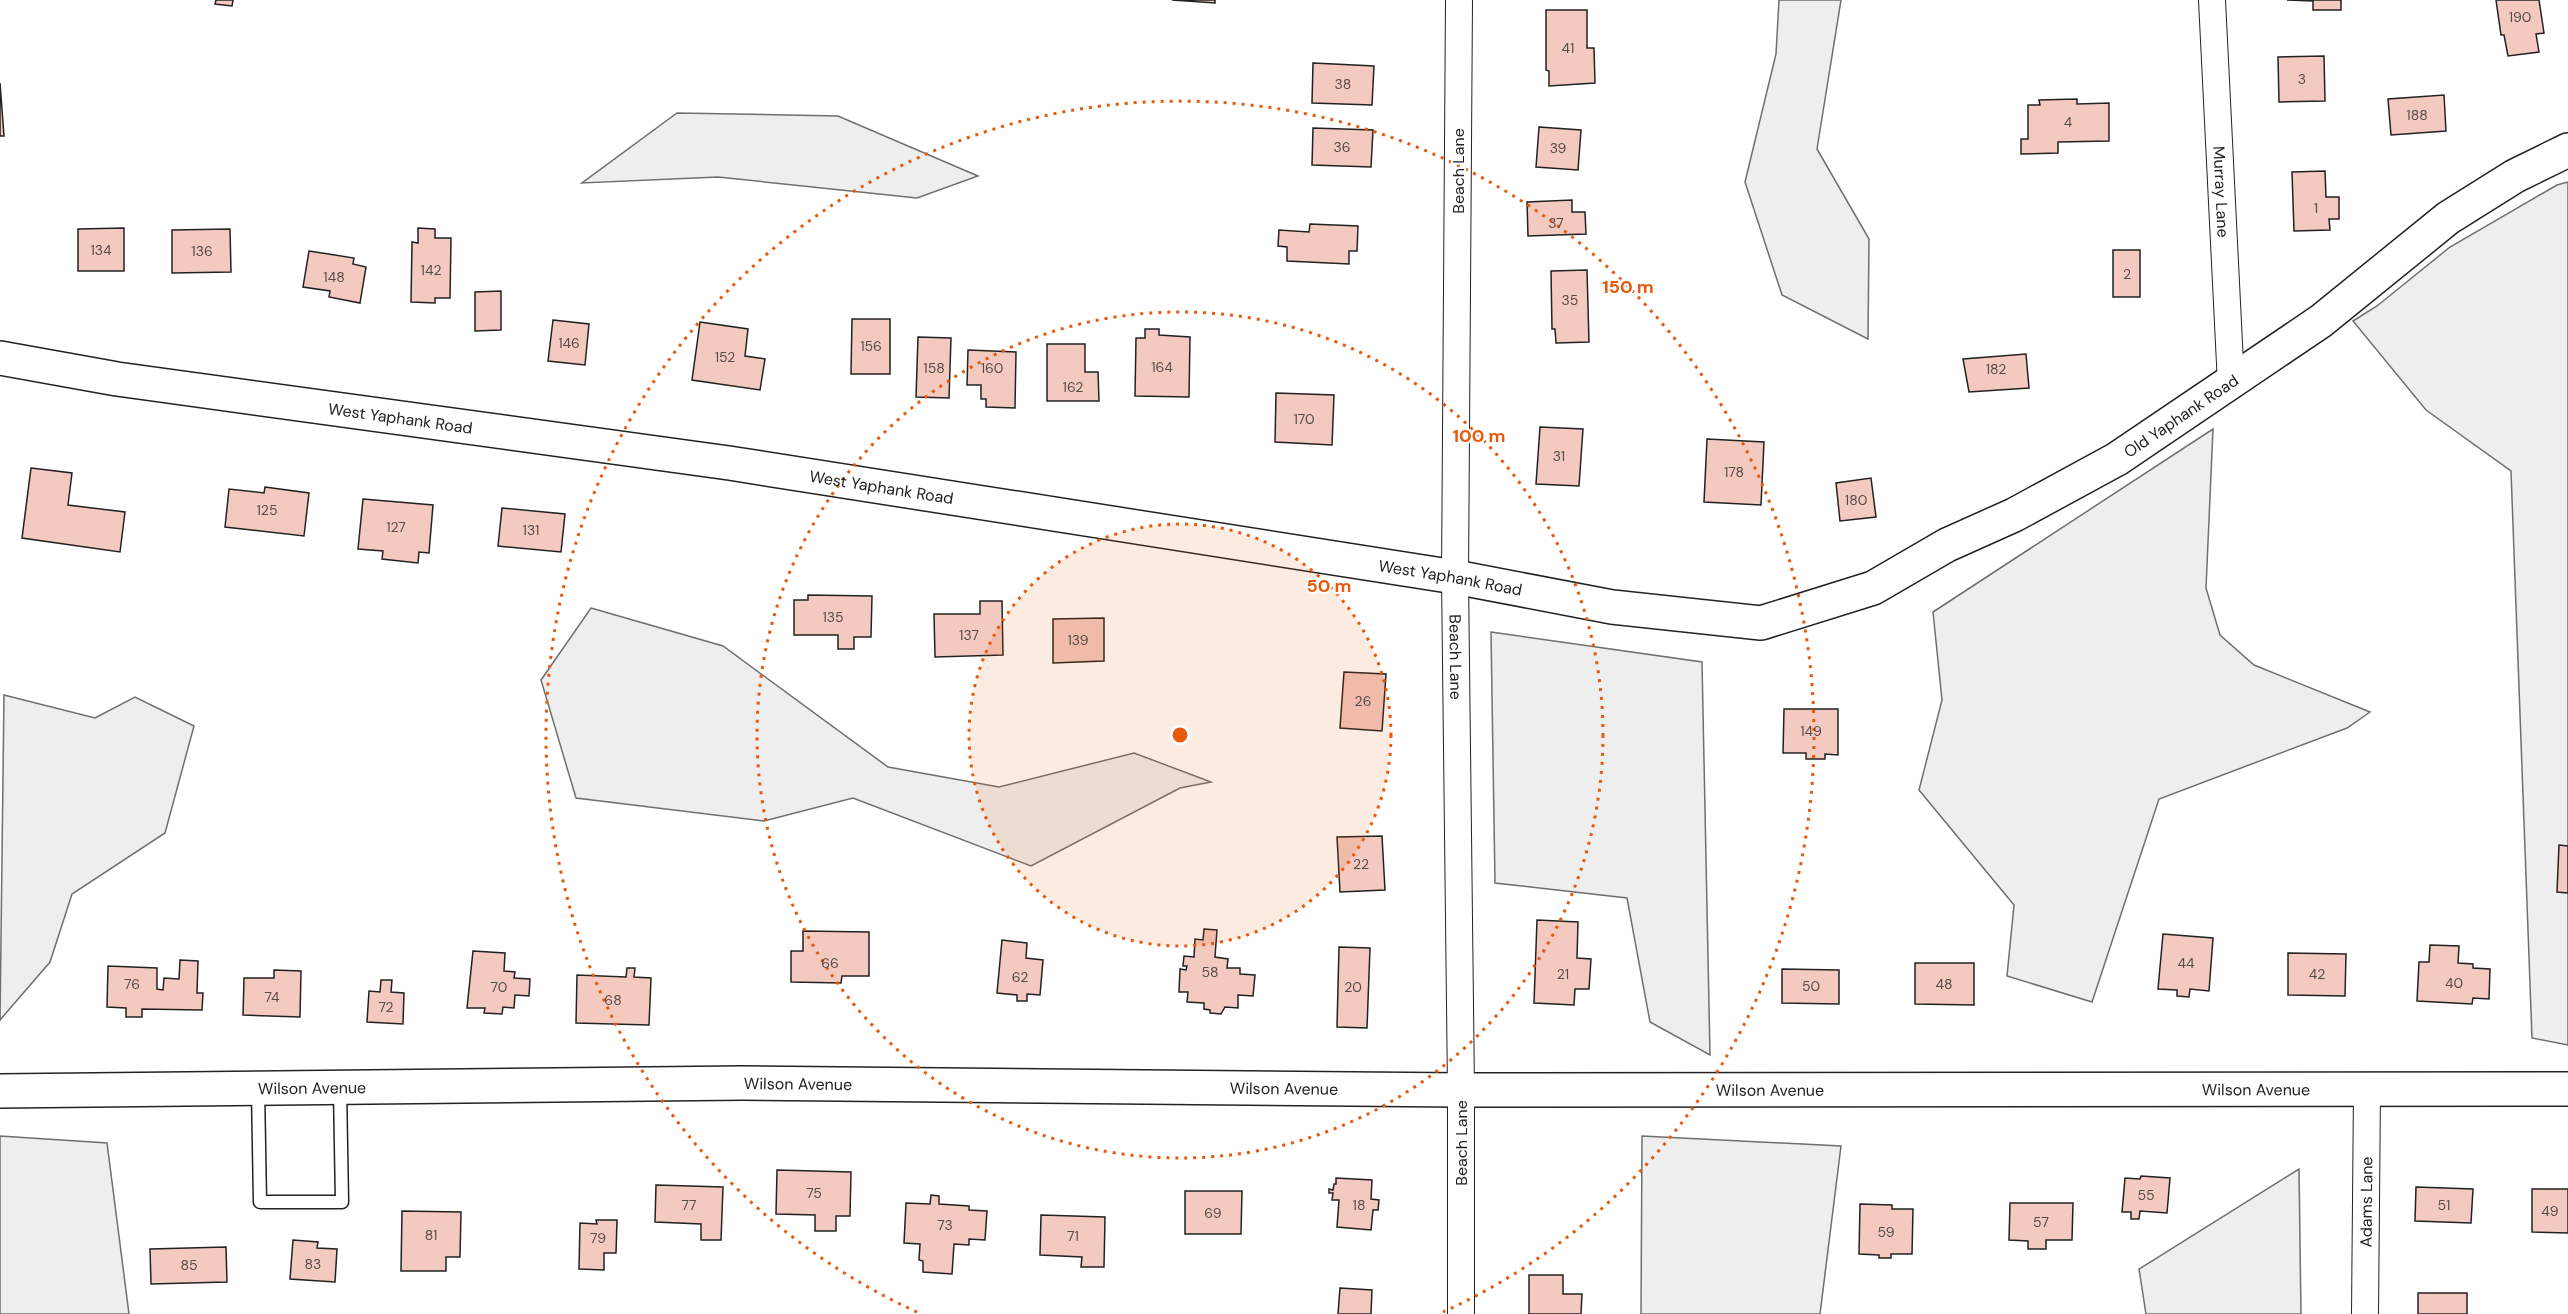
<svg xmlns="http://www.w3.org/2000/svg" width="2568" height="1314" viewBox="0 0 2568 1314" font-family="'DM Sans',sans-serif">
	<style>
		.green { fill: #eee; stroke: #6f6f6f; stroke-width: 1.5 }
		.building { fill: #f3c9c0; stroke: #222; stroke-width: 1.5 }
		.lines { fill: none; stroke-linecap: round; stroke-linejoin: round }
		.lane-casing { stroke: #222; stroke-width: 15 }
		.street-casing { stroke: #222; stroke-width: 28 }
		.secondary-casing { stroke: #222; stroke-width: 36 }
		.lane { stroke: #fff; stroke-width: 12 }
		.street { stroke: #fff; stroke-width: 26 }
		.secondary { stroke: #fff; stroke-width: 33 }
		.ring { fill: none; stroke: #e8590c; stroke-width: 3; stroke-dasharray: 3 6 }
		.labels { text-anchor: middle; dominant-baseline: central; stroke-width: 4.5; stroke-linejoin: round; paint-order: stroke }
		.number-label { font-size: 14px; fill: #564c4a }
		.street-label { font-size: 16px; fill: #222; stroke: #fff }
		.centre { fill: #e8590c; stroke: #fff; stroke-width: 3 }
		.ring-label { font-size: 18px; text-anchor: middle; font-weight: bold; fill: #e8590c; stroke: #fff; stroke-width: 4.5; stroke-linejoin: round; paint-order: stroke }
	</style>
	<rect width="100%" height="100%" fill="#fff"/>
	<path class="green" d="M 1779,0 L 1841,0 L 1817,149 L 1869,239 L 1868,339 L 1782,295 L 1745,182 L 1776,54 Z
		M 677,113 L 838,116 L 978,176 L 917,198 L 718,177 L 582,183 Z
		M 2568,182 L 2568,1045 L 2532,1038 L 2511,471 L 2426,410 L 2353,321 L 2377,306 L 2450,247 L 2557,185 Z
		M 2213,429 L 2206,588 L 2220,635 L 2254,665 L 2370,712 L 2347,728 L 2159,799 L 2092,1002 L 2007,976 L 2014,905 L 1919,790 L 1942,700 L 1933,612 Z
		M 591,608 L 723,646 L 888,767 L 999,787 L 1134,753 L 1211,782 L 1180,788 L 1031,866 L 853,798 L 764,821 L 576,798 L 541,680 Z
		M 1491,632 L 1702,662 L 1710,1055 L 1650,1022 L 1627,898 L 1495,883 Z
		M 4,695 L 95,718 L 135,697 L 194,726 L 165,833 L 72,894 L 50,962 L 0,1020 Z
		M 0,1136 L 107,1143 L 129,1314 L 0,1314 Z
		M 1642,1136 L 1841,1146 L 1820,1314 L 1641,1314 Z
		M 2299,1169 L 2301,1314 L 2146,1314 L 2139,1269 Z"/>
	<path class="building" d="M 216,0 L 233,0 L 232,6 L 215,4 Z
		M 1172,0 L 1215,0 L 1215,3 Z
		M 2287,0 L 2341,0 L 2341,10 L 2313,10 L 2313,1 Z
		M 2496,0 L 2539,0 L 2544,33 L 2536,34 L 2539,52 L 2508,56 L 2504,35 L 2501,35 Z
		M 1546,10 L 1587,10 L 1587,48 L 1594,48 L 1595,83 L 1549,86 L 1549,71 L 1546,70 Z
		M 2324,56 L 2325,101 L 2279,102 L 2278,57 Z
		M 1313,63 L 1374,66 L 1372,105 L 1312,103 Z
		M 0,83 L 4,136 L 0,136 Z
		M 2444,95 L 2446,131 L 2391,135 L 2388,99 Z
		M 2077,99 L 2077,104 L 2109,103 L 2109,141 L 2058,142 L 2058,153 L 2021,154 L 2021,139 L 2028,139 L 2028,105 L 2040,105 L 2039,100 Z
		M 1539,127 L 1581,130 L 1578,170 L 1536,167 Z
		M 1313,128 L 1373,130 L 1371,167 L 1312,165 Z
		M 2325,171 L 2326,197 L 2339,197 L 2339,219 L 2329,219 L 2330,230 L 2294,231 L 2292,172 Z
		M 1572,200 L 1572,212 L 1585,212 L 1586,234 L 1528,236 L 1527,202 Z
		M 1310,224 L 1358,226 L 1357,251 L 1349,251 L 1349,264 L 1287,261 L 1287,247 L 1278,246 L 1279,230 L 1309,232 Z
		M 124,228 L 124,271 L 78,271 L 78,229 Z
		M 418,228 L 435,229 L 435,238 L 451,238 L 450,298 L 435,298 L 435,303 L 411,302 L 412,242 L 418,243 Z
		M 230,229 L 231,272 L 172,273 L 172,230 Z
		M 2113,250 L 2140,250 L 2140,297 L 2113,297 Z
		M 309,251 L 354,258 L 353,264 L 366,267 L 360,303 L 329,297 L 330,291 L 303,287 Z
		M 1587,270 L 1589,342 L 1556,343 L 1555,329 L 1552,329 L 1551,271 Z
		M 501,291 L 501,330 L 475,331 L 475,292 Z
		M 852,319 L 890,319 L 890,374 L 851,374 Z
		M 553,320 L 589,324 L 585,365 L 548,361 Z
		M 700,322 L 748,329 L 745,356 L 765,359 L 760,390 L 692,380 Z
		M 1145,329 L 1159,329 L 1159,335 L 1190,337 L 1189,397 L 1135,396 L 1136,338 L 1145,338 Z
		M 918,337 L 951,338 L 949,398 L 916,397 Z
		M 1047,344 L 1085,344 L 1085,372 L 1098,372 L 1099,401 L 1047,401 Z
		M 968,350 L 1016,352 L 1015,408 L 986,407 L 986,399 L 981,399 L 981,385 L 967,385 Z
		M 2026,354 L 2029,388 L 1969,392 L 1963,359 Z
		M 1276,393 L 1334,395 L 1332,445 L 1275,442 Z
		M 1540,427 L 1583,429 L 1579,486 L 1536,484 Z
		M 1707,439 L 1764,442 L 1761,505 L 1704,502 Z
		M 31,468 L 72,473 L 68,505 L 125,512 L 120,552 L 22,538 Z
		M 1871,478 L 1876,517 L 1840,521 L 1836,483 Z
		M 265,487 L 309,493 L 304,536 L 225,527 L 229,489 L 264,493 Z
		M 363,499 L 433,505 L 429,553 L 419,552 L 418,563 L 382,559 L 383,551 L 358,549 Z
		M 502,508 L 565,514 L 561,552 L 498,546 Z
		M 808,595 L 872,596 L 871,637 L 854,637 L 854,649 L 838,649 L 838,635 L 794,635 L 794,600 L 808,600 Z
		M 980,601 L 1002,601 L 1003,655 L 935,657 L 934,614 L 980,614 Z
		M 1104,618 L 1104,661 L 1053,663 L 1053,619 Z
		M 1344,672 L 1386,674 L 1382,731 L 1340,728 Z
		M 1784,709 L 1838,709 L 1838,755 L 1825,754 L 1825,759 L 1806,759 L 1806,753 L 1783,753 Z
		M 1382,836 L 1385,890 L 1340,892 L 1337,837 Z
		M 2559,845 L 2568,846 L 2568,893 L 2557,892 Z
		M 1537,920 L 1578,922 L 1577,958 L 1591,959 L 1589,989 L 1575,989 L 1574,1005 L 1534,1003 Z
		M 1204,929 L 1217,930 L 1215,957 L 1228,959 L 1227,968 L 1240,968 L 1240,974 L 1255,975 L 1253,996 L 1238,995 L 1238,1008 L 1225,1007 L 1221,1014 L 1210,1013 L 1210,1010 L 1204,1009 L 1204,1003 L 1187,1002 L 1188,992 L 1179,992 L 1180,969 L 1186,970 L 1187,966 L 1183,966 L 1184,956 L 1194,957 L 1195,939 L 1203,940 Z
		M 803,931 L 869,932 L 869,976 L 842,976 L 841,983 L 791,982 L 791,951 L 803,951 Z
		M 2163,934 L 2213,938 L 2209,991 L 2190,989 L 2189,997 L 2177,996 L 2177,990 L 2158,989 Z
		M 1002,940 L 1027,943 L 1026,958 L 1043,960 L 1040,995 L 1027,994 L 1027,1001 L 1017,1001 L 1017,995 L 997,993 Z
		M 2430,945 L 2459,946 L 2458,963 L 2473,964 L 2473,968 L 2490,969 L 2489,999 L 2473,998 L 2472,1004 L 2417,1001 L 2419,962 L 2429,962 Z
		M 1339,947 L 1370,948 L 1367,1028 L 1337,1027 Z
		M 473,951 L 505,953 L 504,971 L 515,972 L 514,978 L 530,979 L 529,996 L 515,995 L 514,1008 L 503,1007 L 502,1014 L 484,1013 L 485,1008 L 467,1008 Z
		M 2288,953 L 2346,954 L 2345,996 L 2288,995 Z
		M 180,960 L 198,961 L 197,993 L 203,993 L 202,1010 L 142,1009 L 142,1017 L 126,1017 L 126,1008 L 107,1007 L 108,966 L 157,968 L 157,989 L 163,990 L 164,978 L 179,979 Z
		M 1915,963 L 1974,963 L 1974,1005 L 1915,1004 Z
		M 627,968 L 635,968 L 634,977 L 651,978 L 649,1025 L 576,1023 L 577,975 L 626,977 Z
		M 1782,969 L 1839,970 L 1839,1004 L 1782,1003 Z
		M 274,970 L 301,971 L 300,1017 L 243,1015 L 244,978 L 274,978 Z
		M 381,980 L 392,980 L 391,992 L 404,993 L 403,1024 L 367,1022 L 369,991 L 380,992 Z
		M 777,1170 L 851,1172 L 850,1216 L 836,1216 L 836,1231 L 815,1231 L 815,1215 L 776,1214 Z
		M 2141,1176 L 2170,1178 L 2167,1213 L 2140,1211 L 2139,1219 L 2131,1219 L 2131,1212 L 2122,1212 L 2125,1178 L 2140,1179 Z
		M 1336,1178 L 1372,1180 L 1371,1199 L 1379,1200 L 1378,1210 L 1373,1210 L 1371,1230 L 1337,1227 L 1339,1200 L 1332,1200 L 1333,1193 L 1329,1193 L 1329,1189 L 1333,1190 L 1334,1184 L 1336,1184 Z
		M 656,1185 L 723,1187 L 721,1240 L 701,1240 L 701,1224 L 655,1222 Z
		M 2416,1187 L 2473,1189 L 2471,1223 L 2415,1221 Z
		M 2532,1189 L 2568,1189 L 2568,1233 L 2532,1232 Z
		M 1185,1191 L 1242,1191 L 1241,1234 L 1185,1234 Z
		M 931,1195 L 939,1196 L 939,1204 L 969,1206 L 969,1210 L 987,1211 L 985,1240 L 969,1239 L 969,1245 L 954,1244 L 952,1274 L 923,1272 L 923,1261 L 919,1260 L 920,1244 L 904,1243 L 906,1203 L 930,1204 Z
		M 2010,1203 L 2073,1203 L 2072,1240 L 2046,1240 L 2046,1249 L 2028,1249 L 2028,1241 L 2009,1240 Z
		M 1860,1204 L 1892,1205 L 1892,1209 L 1913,1209 L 1912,1254 L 1891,1254 L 1891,1258 L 1879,1258 L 1879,1255 L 1859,1254 Z
		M 402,1211 L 461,1212 L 460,1257 L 446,1257 L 446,1271 L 401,1271 Z
		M 1041,1215 L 1105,1217 L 1104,1267 L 1081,1267 L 1082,1257 L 1040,1255 Z
		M 596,1220 L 617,1220 L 616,1253 L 604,1253 L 604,1270 L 579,1269 L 580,1223 L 597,1224 Z
		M 293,1240 L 318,1242 L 317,1248 L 337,1249 L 335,1282 L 290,1279 Z
		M 226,1247 L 227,1282 L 151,1284 L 150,1249 Z
		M 1529,1275 L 1563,1275 L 1563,1294 L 1582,1294 L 1581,1314 L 1529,1314 Z
		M 1340,1288 L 1372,1290 L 1371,1314 L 1338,1314 Z
		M 2418,1293 L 2467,1293 L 2467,1314 L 2418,1314 Z"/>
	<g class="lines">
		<defs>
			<path id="lane" d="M 258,1090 L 260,1202 L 342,1202 L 340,1089"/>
			<g id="street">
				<path id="s1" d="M 1459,0 L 1455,577 L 1461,1090 L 1461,1314"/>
				<path id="s2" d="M 2212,0 L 2231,384"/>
				<path id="s3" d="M 2365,1314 L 2367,1089"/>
			</g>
			<g id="secondary">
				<path id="s4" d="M 0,358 L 117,379 L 729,463 L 1455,577 L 1612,607 L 1761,623 L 1873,588 L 1947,545 L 2014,515 L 2117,459 L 2321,321 L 2448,218 L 2515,176 L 2568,150"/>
				<path id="s5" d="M 0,1091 L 743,1083 L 1461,1090 L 2568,1089"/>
			</g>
		</defs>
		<use href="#lane" class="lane-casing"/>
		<use href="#street" class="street-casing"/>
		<use href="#secondary" class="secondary-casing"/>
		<use href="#lane" class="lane"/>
		<use href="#street" class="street"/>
		<use href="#secondary" class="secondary"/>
	</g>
	<circle cx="1180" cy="735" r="211" fill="#e8590c" fill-opacity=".12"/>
	<g class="ring">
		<circle cx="1180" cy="735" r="211"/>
		<circle cx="1180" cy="735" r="423"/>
		<path d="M917 1312A634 634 0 1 1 1443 1312"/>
	</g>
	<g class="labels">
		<g class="number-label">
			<text x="2520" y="17">190</text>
			<text x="1568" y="48">41</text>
			<text x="2302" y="79">3</text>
			<text x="1343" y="84">38</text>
			<text x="2417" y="115">188</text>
			<text x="2068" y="122">4</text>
			<text x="1342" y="147">36</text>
			<text x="1558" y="148">39</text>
			<text x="2316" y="208">1</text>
			<text x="1556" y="223">37</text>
			<text x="101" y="250">134</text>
			<text x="202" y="251">136</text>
			<text x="431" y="270">142</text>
			<text x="2127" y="274">2</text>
			<text x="334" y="277">148</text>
			<text x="1570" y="300">35</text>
			<text x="569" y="343">146</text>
			<text x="871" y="346">156</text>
			<text x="725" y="357">152</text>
			<text x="1162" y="367">164</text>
			<text x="934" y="368">158</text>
			<text x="992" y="368">160</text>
			<text x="1996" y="369">182</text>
			<text x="1073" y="387">162</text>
			<text x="1304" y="419">170</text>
			<text x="1559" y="456">31</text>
			<text x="1734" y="472">178</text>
			<text x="1856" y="500">180</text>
			<text x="267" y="510">125</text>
			<text x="396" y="527">127</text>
			<text x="531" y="530">131</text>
			<text x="833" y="617">135</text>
			<text x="969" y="635">137</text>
			<text x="1078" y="640">139</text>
			<text x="1363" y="701">26</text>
			<text x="1811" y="731">149</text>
			<text x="1361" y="864">22</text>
			<text x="830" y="963">66</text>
			<text x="2186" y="963">44</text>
			<text x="1210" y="972">58</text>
			<text x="1563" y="974">21</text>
			<text x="2317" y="974">42</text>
			<text x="1020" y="977">62</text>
			<text x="2454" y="983">40</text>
			<text x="132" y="984">76</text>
			<text x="1944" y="984">48</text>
			<text x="1811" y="986">50</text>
			<text x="499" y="987">70</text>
			<text x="1353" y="987">20</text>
			<text x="272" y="997">74</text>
			<text x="613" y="1000">68</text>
			<text x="386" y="1007">72</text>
			<text x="814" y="1193">75</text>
			<text x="2146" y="1195">55</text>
			<text x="689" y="1205">77</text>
			<text x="1359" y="1205">18</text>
			<text x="2444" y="1205">51</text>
			<text x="2550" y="1211">49</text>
			<text x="1213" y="1213">69</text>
			<text x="2041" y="1222">57</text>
			<text x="945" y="1225">73</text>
			<text x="1886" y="1232">59</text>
			<text x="431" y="1235">81</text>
			<text x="1073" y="1236">71</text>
			<text x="598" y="1238">79</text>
			<text x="313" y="1264">83</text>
			<text x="189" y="1265">85</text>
		</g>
		<g class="street-label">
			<text transform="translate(1458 171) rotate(-90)">Beach Lane</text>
			<text stroke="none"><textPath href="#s2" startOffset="192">Murray Lane</textPath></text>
			<text stroke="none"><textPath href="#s4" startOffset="2252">Old Yaphank Road</textPath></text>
			<text stroke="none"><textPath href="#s4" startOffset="405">West Yaphank Road</textPath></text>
			<text stroke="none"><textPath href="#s4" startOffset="891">West Yaphank Road</textPath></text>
			<text stroke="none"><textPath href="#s4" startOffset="1467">West Yaphank Road</textPath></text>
			<text stroke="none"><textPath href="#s1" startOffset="657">Beach Lane</textPath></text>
			<text stroke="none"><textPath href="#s5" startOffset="798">Wilson Avenue</textPath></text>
			<text stroke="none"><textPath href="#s5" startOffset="312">Wilson Avenue</textPath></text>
			<text stroke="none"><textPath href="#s5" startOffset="1284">Wilson Avenue</textPath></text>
			<text stroke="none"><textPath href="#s5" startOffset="2256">Wilson Avenue</textPath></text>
			<text stroke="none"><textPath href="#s5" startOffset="1770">Wilson Avenue</textPath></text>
			<text transform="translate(1461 1143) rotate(-90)">Beach Lane</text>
			<text stroke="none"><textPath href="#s3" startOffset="112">Adams Lane</textPath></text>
		</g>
	</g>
	<circle cx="1180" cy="735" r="9" class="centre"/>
	<g class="ring-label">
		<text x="1628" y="293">150 m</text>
		<text x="1479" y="442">100 m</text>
		<text x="1329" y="592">50 m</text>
	</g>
</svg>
